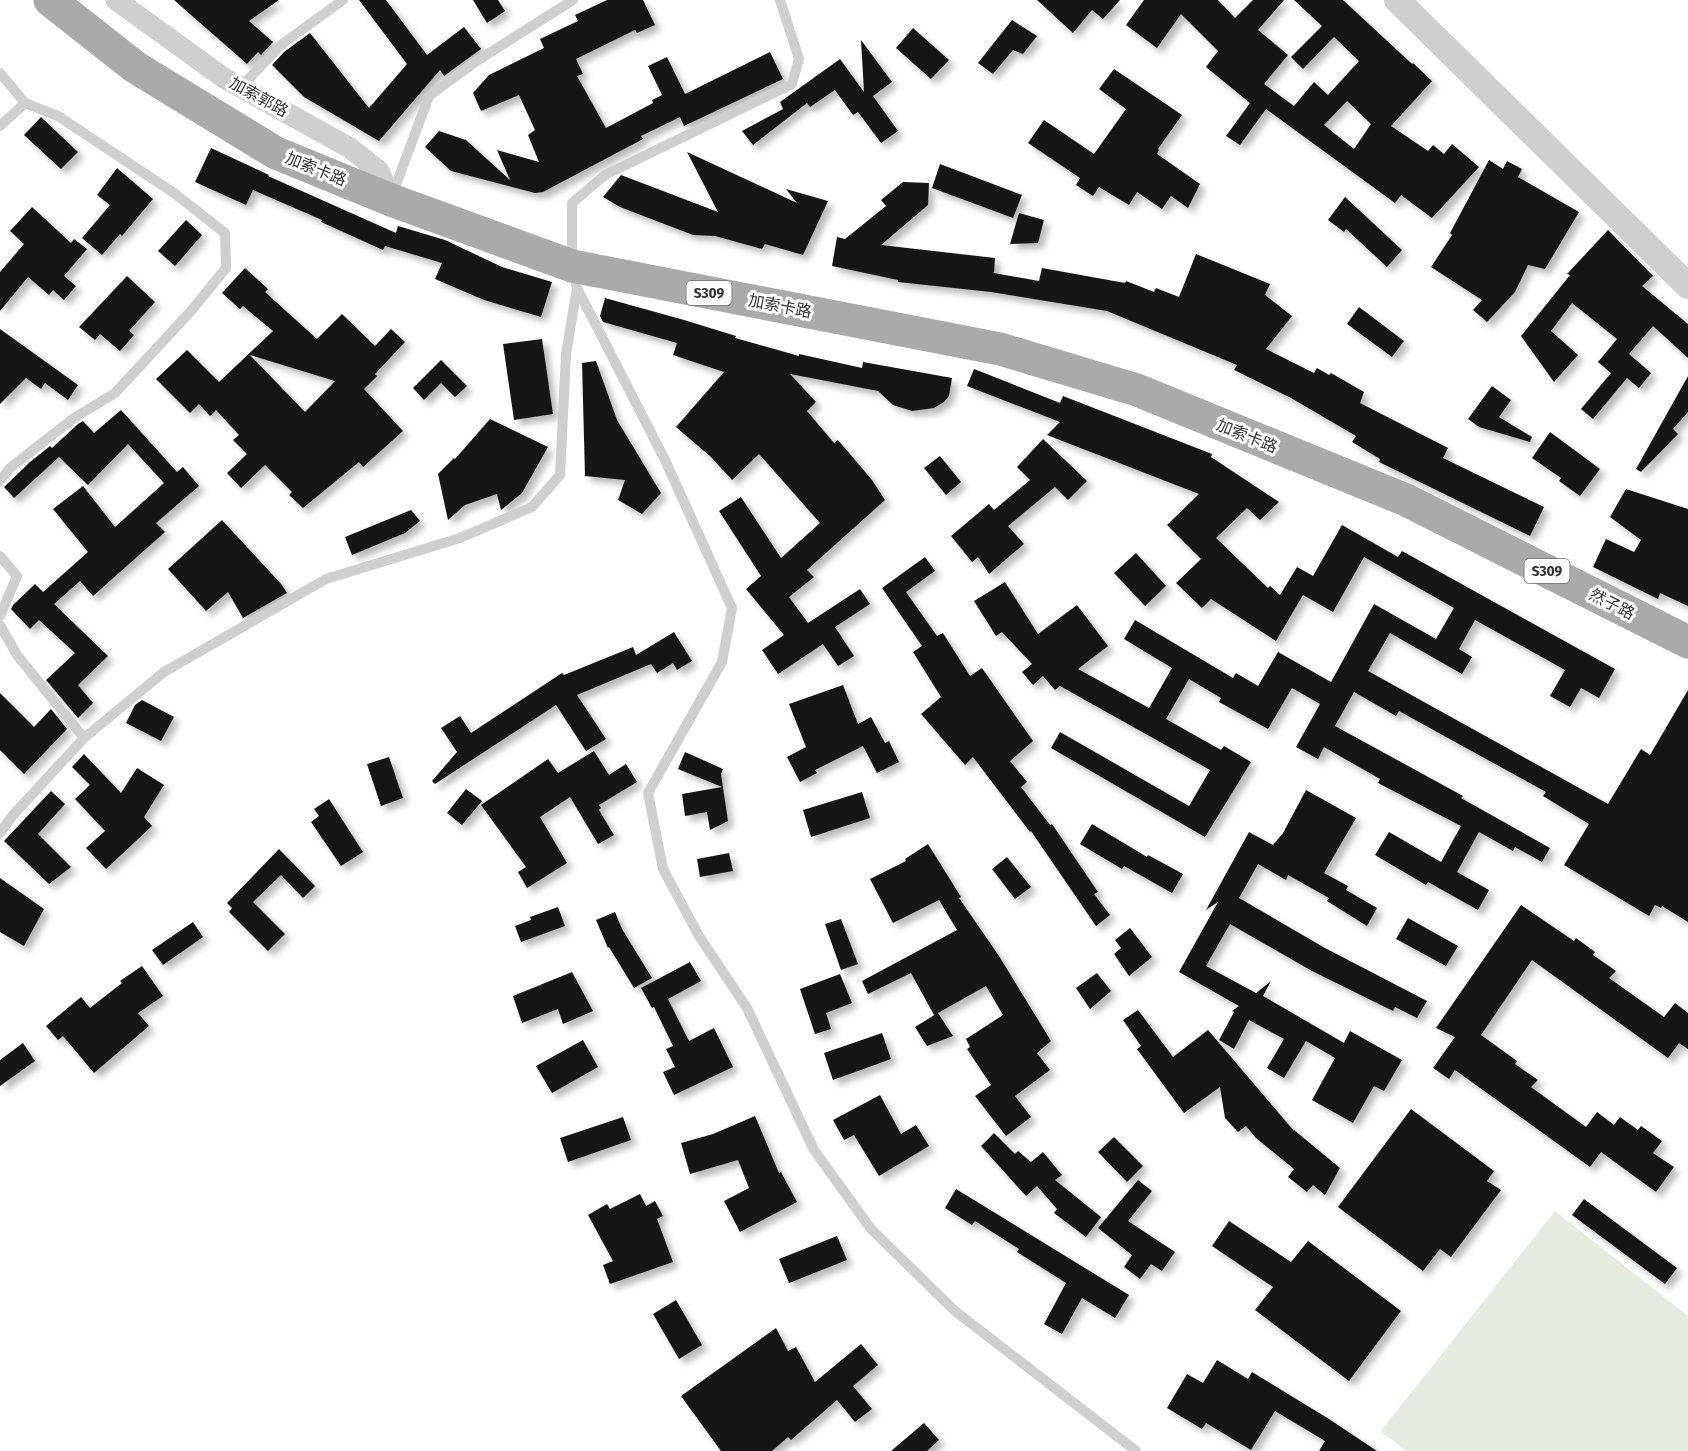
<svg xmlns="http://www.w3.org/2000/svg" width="1688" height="1451" viewBox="0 0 1688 1451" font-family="'Fira Sans Condensed','Noto Sans SC',sans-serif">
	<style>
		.green { fill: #e5ebde }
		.building { fill: #191919; fill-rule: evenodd; filter: url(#shadow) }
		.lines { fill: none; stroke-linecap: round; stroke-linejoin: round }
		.service { stroke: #cfcfcf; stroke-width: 10 }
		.minor { stroke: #cfcfcf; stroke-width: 21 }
		.tertiary { stroke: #cfcfcf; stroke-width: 26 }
		.primary { stroke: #aaa; stroke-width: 33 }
		.labels { text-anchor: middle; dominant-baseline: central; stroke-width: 6; stroke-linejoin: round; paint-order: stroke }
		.shield { fill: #fff; stroke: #707070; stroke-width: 1.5 }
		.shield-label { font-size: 15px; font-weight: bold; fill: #323232 }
		.street-label { font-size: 16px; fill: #323232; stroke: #fff }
	</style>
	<defs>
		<filter id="shadow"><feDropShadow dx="5.5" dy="5.5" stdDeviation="3" flood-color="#0004"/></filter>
	</defs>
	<rect width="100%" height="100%" fill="#fff"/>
	<path class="green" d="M 1555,1211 L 1688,1316 L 1688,1451 L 1406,1451 L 1381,1431 Z"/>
	<path class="building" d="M 174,0 L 279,0 L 249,21 L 273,42 L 261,55 L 258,52 L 247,64 Z
		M 359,0 L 386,0 L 427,55 L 464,27 L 481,49 L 444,76 L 440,70 L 379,141 L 304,97 L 272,65 L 284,52 L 310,33 L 369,108 L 407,64 Z
		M 473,0 L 498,0 L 505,11 L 487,23 Z
		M 607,0 L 643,0 L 655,25 L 637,33 L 635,30 L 576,59 L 583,74 L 577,76 L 606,128 L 653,103 L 652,100 L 662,95 L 648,66 L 667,57 L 685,94 L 770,52 L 783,79 L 684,126 L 680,117 L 641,136 L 643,139 L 543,192 L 535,193 L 451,171 L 425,147 L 439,131 L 466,140 L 510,180 L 497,150 L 539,162 L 528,135 L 535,130 L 519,95 L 481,111 L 473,93 L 489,75 L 544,48 L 540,39 L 578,21 L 575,15 Z
		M 1037,0 L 1120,0 L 1103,19 L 1092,10 L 1073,33 Z
		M 1144,0 L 1218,0 L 1235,18 L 1253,0 L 1284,0 L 1258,30 L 1288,55 L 1264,84 L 1294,106 L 1314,82 L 1328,95 L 1359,61 L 1334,37 L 1303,69 L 1291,57 L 1322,26 L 1294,0 L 1343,0 L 1412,64 L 1413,63 L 1432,81 L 1391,126 L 1428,151 L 1433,145 L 1444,154 L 1452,144 L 1479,167 L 1432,218 L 1401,195 L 1395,203 L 1266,109 L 1240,145 L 1226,136 L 1250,103 L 1206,67 L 1218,51 L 1181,14 L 1157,48 L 1126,25 ZM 1347,101 L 1371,124 L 1354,149 L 1324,125 Z
		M 1012,20 L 1037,36 L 1023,54 L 1013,50 L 993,74 L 978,63 Z
		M 913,28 L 949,60 L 931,79 L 896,48 Z
		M 861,40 L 892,82 L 873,96 L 898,131 L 881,143 L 858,112 L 853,115 L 835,90 L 810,107 L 807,103 L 753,145 L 742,131 L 783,109 L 780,102 L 840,59 L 864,92 Z
		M 1114,69 L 1182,115 L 1158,149 L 1159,150 L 1157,154 L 1200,184 L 1188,208 L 1171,196 L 1162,209 L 1137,192 L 1129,205 L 1099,187 L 1093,196 L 1076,185 L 1080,178 L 1028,143 L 1044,120 L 1094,154 L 1126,109 L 1099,89 Z
		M 41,117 L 78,152 L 61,169 L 24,135 Z
		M 211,148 L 269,175 L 268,176 L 396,233 L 398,226 L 445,240 L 502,267 L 552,282 L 541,317 L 484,300 L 435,279 L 442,263 L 385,246 L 383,250 L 321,222 L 322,220 L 253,190 L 246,205 L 195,182 Z
		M 687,152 L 797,203 L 786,189 L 828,201 L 803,255 L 765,244 L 762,249 L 715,236 L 693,235 L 620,207 L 603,197 L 621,175 L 718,212 Z
		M 1489,160 L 1503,169 L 1507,161 L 1522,169 L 1518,177 L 1579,212 L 1545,269 L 1528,265 L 1515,292 L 1487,322 L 1473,310 L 1482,300 L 1431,267 L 1452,235 L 1450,233 Z
		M 940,164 L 1022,195 L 1013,218 L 932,188 Z
		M 117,168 L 153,199 L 122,236 L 120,234 L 102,255 L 82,238 L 110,205 L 97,195 Z
		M 903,182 L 929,183 L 928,205 L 881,245 L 995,258 L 994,273 L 1039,281 L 1042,268 L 1125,283 L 1126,281 L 1154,292 L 1156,288 L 1179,297 L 1196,254 L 1270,284 L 1265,295 L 1292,316 L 1266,349 L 1314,373 L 1317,368 L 1329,375 L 1331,373 L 1364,392 L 1360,403 L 1448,448 L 1443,458 L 1544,507 L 1530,536 L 1379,462 L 1380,459 L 1352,442 L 1356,436 L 1291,398 L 1234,370 L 1237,365 L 1107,311 L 991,292 L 898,282 L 898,280 L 832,266 L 837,237 L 845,239 L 886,206 L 881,200 Z
		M 1345,197 L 1402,250 L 1387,267 L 1346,229 L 1344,232 L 1328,220 Z
		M 32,207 L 71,243 L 74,239 L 87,249 L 64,276 L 76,286 L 64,300 L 53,290 L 49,295 L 28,277 L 0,311 L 0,272 L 24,244 L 10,231 Z
		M 1019,213 L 1044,220 L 1038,243 L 1010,244 Z
		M 186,220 L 202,235 L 175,266 L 158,251 Z
		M 1608,230 L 1653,276 L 1642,286 L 1688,324 L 1688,358 L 1653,326 L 1629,354 L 1651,373 L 1639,388 L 1627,378 L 1593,419 L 1581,409 L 1611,373 L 1598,362 L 1617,339 L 1572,303 L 1551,331 L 1578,355 L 1554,382 L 1521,336 L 1570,275 L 1567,274 Z
		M 245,268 L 268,289 L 265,292 L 317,339 L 342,314 L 375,346 L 391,329 L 405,342 L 375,374 L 377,376 L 364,389 L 403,431 L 363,467 L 359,462 L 303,508 L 289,495 L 292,492 L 265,465 L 241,488 L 227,473 L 247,454 L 233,440 L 239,435 L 216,410 L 210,416 L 199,404 L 190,413 L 156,379 L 187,350 L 219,382 L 273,331 L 243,306 L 240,309 L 222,293 ZM 250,355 L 335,381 L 305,412 Z
		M 127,276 L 155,302 L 129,331 L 134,335 L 120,351 L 100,334 L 95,340 L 79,327 Z
		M 605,298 L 684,320 L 736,336 L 735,338 L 799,356 L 799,354 L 862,368 L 863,362 L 952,378 L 949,396 L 944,402 L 934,408 L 912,411 L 893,405 L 878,391 L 790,374 L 816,402 L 807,411 L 834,443 L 838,440 L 872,480 L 885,500 L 807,570 L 814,577 L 789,597 L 808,623 L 860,589 L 870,604 L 835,627 L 854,656 L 838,666 L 823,644 L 778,674 L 762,650 L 784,635 L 746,589 L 761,576 L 719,511 L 741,497 L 781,558 L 820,523 L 759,454 L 732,480 L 711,457 L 676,427 L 724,372 L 673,355 L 677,343 L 603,322 L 600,316 Z
		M 1359,307 L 1404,341 L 1392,357 L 1347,324 Z
		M 0,329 L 78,385 L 68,400 L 45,383 L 41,389 L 26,378 L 0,404 Z
		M 542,339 L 553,414 L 514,420 L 503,344 Z
		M 441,360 L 467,386 L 455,397 L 441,383 L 424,400 L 413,388 Z
		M 596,361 L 617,420 L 661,493 L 642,514 L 618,500 L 625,480 L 585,476 L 582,363 Z
		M 974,369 L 1060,403 L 1063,396 L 1212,454 L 1211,457 L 1279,502 L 1260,520 L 1247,508 L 1216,538 L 1268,588 L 1270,586 L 1280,595 L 1297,567 L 1313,576 L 1342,525 L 1398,557 L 1402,551 L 1615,669 L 1599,698 L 1581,688 L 1570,707 L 1550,696 L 1565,670 L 1475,620 L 1459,649 L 1472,657 L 1462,674 L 1390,633 L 1368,671 L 1608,804 L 1641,749 L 1650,755 L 1688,690 L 1688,922 L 1662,906 L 1661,908 L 1655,905 L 1649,916 L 1564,865 L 1589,824 L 1543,796 L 1546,792 L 1399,711 L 1396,716 L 1354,692 L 1335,726 L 1463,796 L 1461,798 L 1550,848 L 1542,862 L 1515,847 L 1513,851 L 1479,832 L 1457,872 L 1489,890 L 1478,910 L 1428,882 L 1426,885 L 1375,855 L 1389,832 L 1441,862 L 1461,826 L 1378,783 L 1380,779 L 1324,747 L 1318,759 L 1296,747 L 1320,704 L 1292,688 L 1268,729 L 1219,702 L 1221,698 L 1189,679 L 1166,719 L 1221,750 L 1224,746 L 1251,762 L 1205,837 L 1051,748 L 1060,732 L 1189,806 L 1210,770 L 1060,686 L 1055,690 L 1043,676 L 1033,685 L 1022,672 L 1032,664 L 1002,632 L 996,636 L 974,601 L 1005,582 L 1038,634 L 1077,605 L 1108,646 L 1078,669 L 1149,708 L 1172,668 L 1124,639 L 1135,620 L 1233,678 L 1236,673 L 1258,686 L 1278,652 L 1331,682 L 1374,604 L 1436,639 L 1454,608 L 1364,557 L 1333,612 L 1303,595 L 1276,641 L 1211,599 L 1202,608 L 1176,583 L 1201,559 L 1167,525 L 1199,494 L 1047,435 L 1060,422 L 967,386 Z
		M 1688,376 L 1688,412 L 1673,429 L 1678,434 L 1641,472 L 1636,469 Z
		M 1492,386 L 1511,400 L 1499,417 L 1532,437 L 1530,442 L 1479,427 L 1468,419 Z
		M 121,410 L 177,472 L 183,467 L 199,486 L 156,523 L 165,532 L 93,596 L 80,581 L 54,604 L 108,656 L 78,685 L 93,703 L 78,718 L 46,680 L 75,653 L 39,620 L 30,629 L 11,609 L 13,605 L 35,584 L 43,592 L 88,552 L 53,509 L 83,486 L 115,527 L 164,483 L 128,444 L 88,485 L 59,457 L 14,498 L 4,487 L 30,462 L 50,446 L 52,448 L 78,424 L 83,421 L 94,433 Z
		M 490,419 L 548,447 L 522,493 L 501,510 L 497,494 L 465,505 L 448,520 L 438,474 L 454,458 L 455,459 Z
		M 1550,432 L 1600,469 L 1580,496 L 1559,481 L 1561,478 L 1532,458 Z
		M 1043,439 L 1087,481 L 1068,500 L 1055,487 L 1008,526 L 1024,544 L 989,574 L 978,557 L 972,562 L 951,536 L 989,504 L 994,510 L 1030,480 L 1017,467 Z
		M 940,456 L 961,482 L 946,495 L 924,468 Z
		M 1626,489 L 1688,509 L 1688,606 L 1660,593 L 1658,599 L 1593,567 L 1606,539 L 1634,552 L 1641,540 L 1610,517 Z
		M 411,510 L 420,521 L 405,533 L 352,555 L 345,537 Z
		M 222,520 L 282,585 L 287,593 L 243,618 L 228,592 L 206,611 L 168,569 Z
		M 1136,553 L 1166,586 L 1145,606 L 1114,573 Z
		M 925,557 L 935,571 L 906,592 L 937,636 L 943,633 L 970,676 L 982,668 L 1033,741 L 1010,761 L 1027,782 L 1021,787 L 1050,825 L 1052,824 L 1098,892 L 1094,894 L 1110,915 L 1096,926 L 1031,831 L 1030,832 L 973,757 L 965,765 L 921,714 L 941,697 L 913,652 L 922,646 L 882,588 Z
		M 674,632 L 692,661 L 677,670 L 673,663 L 657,673 L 651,664 L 577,695 L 606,739 L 586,751 L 556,705 L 435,784 L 432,781 L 457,752 L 441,728 L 460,716 L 471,733 L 562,673 L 564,675 L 633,647 L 636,655 Z
		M 843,685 L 858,724 L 871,717 L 885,743 L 889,741 L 899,762 L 877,773 L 863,746 L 815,770 L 817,773 L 800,782 L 787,757 L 806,747 L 789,704 Z
		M 0,693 L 34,727 L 51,709 L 67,729 L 24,774 L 0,750 Z
		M 142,700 L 174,717 L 161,741 L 126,723 L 135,705 Z
		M 594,751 L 609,775 L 626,764 L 637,782 L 599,805 L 601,808 L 599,810 L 614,835 L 598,844 L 570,797 L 540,817 L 567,863 L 527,888 L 518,872 L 526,867 L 481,805 L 548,759 L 558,773 Z
		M 685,752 L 723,769 L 721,774 L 728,821 L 710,830 L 707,812 L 685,816 L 682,794 L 722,787 L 678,769 Z
		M 84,754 L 121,793 L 137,768 L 164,785 L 144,817 L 152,826 L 106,869 L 86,848 L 105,831 L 75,799 L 90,785 L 72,767 Z
		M 389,757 L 403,798 L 381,806 L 367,764 Z
		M 466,789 L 482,801 L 462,825 L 447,813 Z
		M 1306,790 L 1356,818 L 1324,873 L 1348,886 L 1346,890 L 1377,908 L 1367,926 L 1327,901 L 1329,898 L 1288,875 L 1286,880 L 1258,864 L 1239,898 L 1325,948 L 1427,1001 L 1417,1018 L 1395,1007 L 1393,1011 L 1312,971 L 1230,924 L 1206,966 L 1256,993 L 1271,981 L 1263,996 L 1344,1043 L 1350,1031 L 1402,1060 L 1384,1091 L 1374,1086 L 1353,1123 L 1312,1100 L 1335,1058 L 1306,1041 L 1284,1078 L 1267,1068 L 1284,1039 L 1249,1020 L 1234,1049 L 1219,1040 L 1234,1012 L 1232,1011 L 1239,1006 L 1179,972 L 1218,902 L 1206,910 L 1249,832 L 1273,845 L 1283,833 Z
		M 51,791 L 65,804 L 38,834 L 71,867 L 49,884 L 4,841 Z
		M 862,792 L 870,818 L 811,837 L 803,810 Z
		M 329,799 L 363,852 L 341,866 L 311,822 L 319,816 L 314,809 Z
		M 1092,824 L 1147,857 L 1148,855 L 1183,874 L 1172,893 L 1124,866 L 1122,869 L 1080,844 Z
		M 928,844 L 961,897 L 959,898 L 999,956 L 1051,1041 L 1037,1053 L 1050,1070 L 1015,1096 L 1031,1117 L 1006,1136 L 975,1096 L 991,1085 L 967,1049 L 970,1047 L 966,1039 L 1003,1015 L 986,986 L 938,1013 L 953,1036 L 927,1046 L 915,1027 L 936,1014 L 934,1015 L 911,973 L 868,994 L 862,981 L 957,930 L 939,900 L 893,923 L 870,879 L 906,861 L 905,859 Z
		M 279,849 L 315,886 L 303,898 L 281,875 L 253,902 L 285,934 L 268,951 L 229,912 L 232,908 L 227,903 Z
		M 729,853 L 733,871 L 700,877 L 697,859 Z
		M 1007,857 L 1031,887 L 1015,899 L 992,869 Z
		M 0,878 L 44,909 L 24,946 L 0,932 Z
		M 1521,905 L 1574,941 L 1576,938 L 1595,952 L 1593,955 L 1616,971 L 1609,978 L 1664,1017 L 1675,1003 L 1688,1013 L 1688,1049 L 1679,1043 L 1668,1058 L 1532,960 L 1481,1035 L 1517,1061 L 1515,1064 L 1538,1080 L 1531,1087 L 1586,1127 L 1597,1112 L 1614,1125 L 1620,1117 L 1638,1130 L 1641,1126 L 1662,1141 L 1653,1153 L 1674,1167 L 1656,1192 L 1601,1152 L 1590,1167 L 1455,1070 L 1449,1079 L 1433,1068 L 1455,1037 L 1436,1028 Z
		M 558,907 L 565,926 L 521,942 L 515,926 L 531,920 L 530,917 Z
		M 615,912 L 622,929 L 652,978 L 634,988 L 609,947 L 608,948 L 596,920 Z
		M 1408,918 L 1458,946 L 1446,966 L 1396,939 Z
		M 841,919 L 858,964 L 841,970 L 825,924 Z
		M 193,922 L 203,937 L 163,965 L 152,950 Z
		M 1130,928 L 1152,957 L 1129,976 L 1114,954 L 1121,948 L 1115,940 Z
		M 690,962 L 701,981 L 668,999 L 689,1041 L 714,1028 L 733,1067 L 674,1095 L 663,1072 L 675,1067 L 666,1049 L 673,1046 L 654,1007 L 652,1008 L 641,988 Z
		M 142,966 L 163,996 L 138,1013 L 149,1026 L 94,1073 L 63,1036 L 58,1040 L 46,1026 L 81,997 L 90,1008 L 122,983 L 120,981 Z
		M 572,972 L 593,1011 L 563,1024 L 558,1009 L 522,1023 L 513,996 Z
		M 1097,973 L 1111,991 L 1090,1009 L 1076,988 Z
		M 840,974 L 852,1003 L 826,1013 L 831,1029 L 815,1034 L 800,989 Z
		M 1138,1010 L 1173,1057 L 1208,1030 L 1294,1131 L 1294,1130 L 1340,1168 L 1325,1195 L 1313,1185 L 1307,1192 L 1288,1177 L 1294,1169 L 1256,1138 L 1246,1126 L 1238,1132 L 1225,1118 L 1220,1087 L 1184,1113 L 1137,1049 L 1141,1046 L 1123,1020 Z
		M 882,1033 L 891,1059 L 833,1080 L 824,1053 Z
		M 583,1040 L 598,1067 L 552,1093 L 536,1066 Z
		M 23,1043 L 35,1061 L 0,1086 L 0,1060 Z
		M 880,1095 L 901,1134 L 916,1125 L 929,1146 L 879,1176 L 854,1135 L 844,1140 L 833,1120 Z
		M 1411,1109 L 1494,1171 L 1487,1181 L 1501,1190 L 1451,1257 L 1440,1249 L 1423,1271 L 1338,1207 Z
		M 755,1116 L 779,1173 L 781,1172 L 797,1202 L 740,1232 L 724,1201 L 749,1188 L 738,1160 L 690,1174 L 681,1143 L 713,1134 Z
		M 623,1117 L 631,1140 L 568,1162 L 560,1138 Z
		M 994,1133 L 1015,1154 L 1018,1151 L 1031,1162 L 1043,1152 L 1062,1175 L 1055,1180 L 1101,1217 L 1086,1237 L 1054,1213 L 1057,1209 L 1037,1186 L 1026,1196 L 981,1146 Z
		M 1114,1137 L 1143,1166 L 1127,1182 L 1098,1152 Z
		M 1138,1180 L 1152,1191 L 1128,1221 L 1175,1252 L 1162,1271 L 1151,1264 L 1140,1279 L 1124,1267 L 1132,1255 L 1098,1228 Z
		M 956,1189 L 1129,1295 L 1115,1318 L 1082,1298 L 1062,1334 L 1044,1324 L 1066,1283 L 1017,1252 L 1019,1249 L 975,1221 L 972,1225 L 945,1208 Z
		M 640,1194 L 646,1206 L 655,1201 L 663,1216 L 657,1219 L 673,1262 L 610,1284 L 603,1265 L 613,1261 L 588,1215 L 607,1204 L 610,1209 Z
		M 1584,1199 L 1677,1268 L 1665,1284 L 1572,1215 Z
		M 1229,1221 L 1291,1262 L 1308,1241 L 1401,1311 L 1349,1381 L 1255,1310 L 1273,1287 L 1212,1246 Z
		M 837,1236 L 847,1260 L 789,1283 L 779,1259 Z
		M 676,1300 L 702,1345 L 679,1359 L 653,1314 Z
		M 776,1328 L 788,1351 L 796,1347 L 815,1382 L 861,1344 L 878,1365 L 853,1386 L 872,1409 L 855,1422 L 837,1400 L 791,1440 L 788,1437 L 772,1451 L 721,1451 L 681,1396 Z
		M 1217,1360 L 1248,1379 L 1252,1372 L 1329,1419 L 1377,1451 L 1319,1451 L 1325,1441 L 1275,1411 L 1251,1450 L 1206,1423 L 1202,1429 L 1167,1408 L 1187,1374 L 1203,1383 Z
		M 924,1423 L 939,1440 L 927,1451 L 891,1451 Z"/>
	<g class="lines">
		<path class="service" d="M 780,0 L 799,59 L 792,84 L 605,175 L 572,203 L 572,266 L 577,288 L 665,460 L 732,608 L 722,662 L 648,793 L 663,869 L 699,936 L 747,1008 L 814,1150 L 871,1229 L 955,1311 L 1136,1451
			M 0,73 L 25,103 L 58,116 L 174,193 L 225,233 L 226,268 L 191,311 L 115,393 L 74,418 L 10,468 L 0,481
			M 241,87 L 281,45 L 343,0
			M 0,126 L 25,103
			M 391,198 L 429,96 L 475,62 L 573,0
			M 0,556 L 17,576 L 0,616
			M 0,625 L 17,655 L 84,738
			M 0,833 L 13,815 L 84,738 L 164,672 L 326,579 L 460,538 L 532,507 L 560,475 L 566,354 L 577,288"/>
		<path class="minor" d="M 116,0 L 224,78 L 350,148 L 379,171 L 391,200"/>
		<path class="tertiary" d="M 1397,0 L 1688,286"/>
		<path class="primary" d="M 50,0 L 135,67 L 276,153 L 391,200 L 572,266 L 1000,349 L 1137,390 L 1406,500 L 1688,642"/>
	</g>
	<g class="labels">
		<g class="shield">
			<rect x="686.5" y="281" width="45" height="24" rx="4.5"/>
			<rect x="1524.5" y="559" width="45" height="24" rx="4.5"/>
		</g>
		<g class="shield-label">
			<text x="709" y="293">S309</text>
			<text x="1547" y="571">S309</text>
		</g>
		<g class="street-label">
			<text transform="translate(259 97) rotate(29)">加索郭路</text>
			<text transform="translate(316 169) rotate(22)">加索卡路</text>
			<text transform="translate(780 306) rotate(11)">加索卡路</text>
			<text transform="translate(1247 436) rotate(22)">加索卡路</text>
			<text transform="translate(1612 604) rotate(27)">然子路</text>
		</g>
	</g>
</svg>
